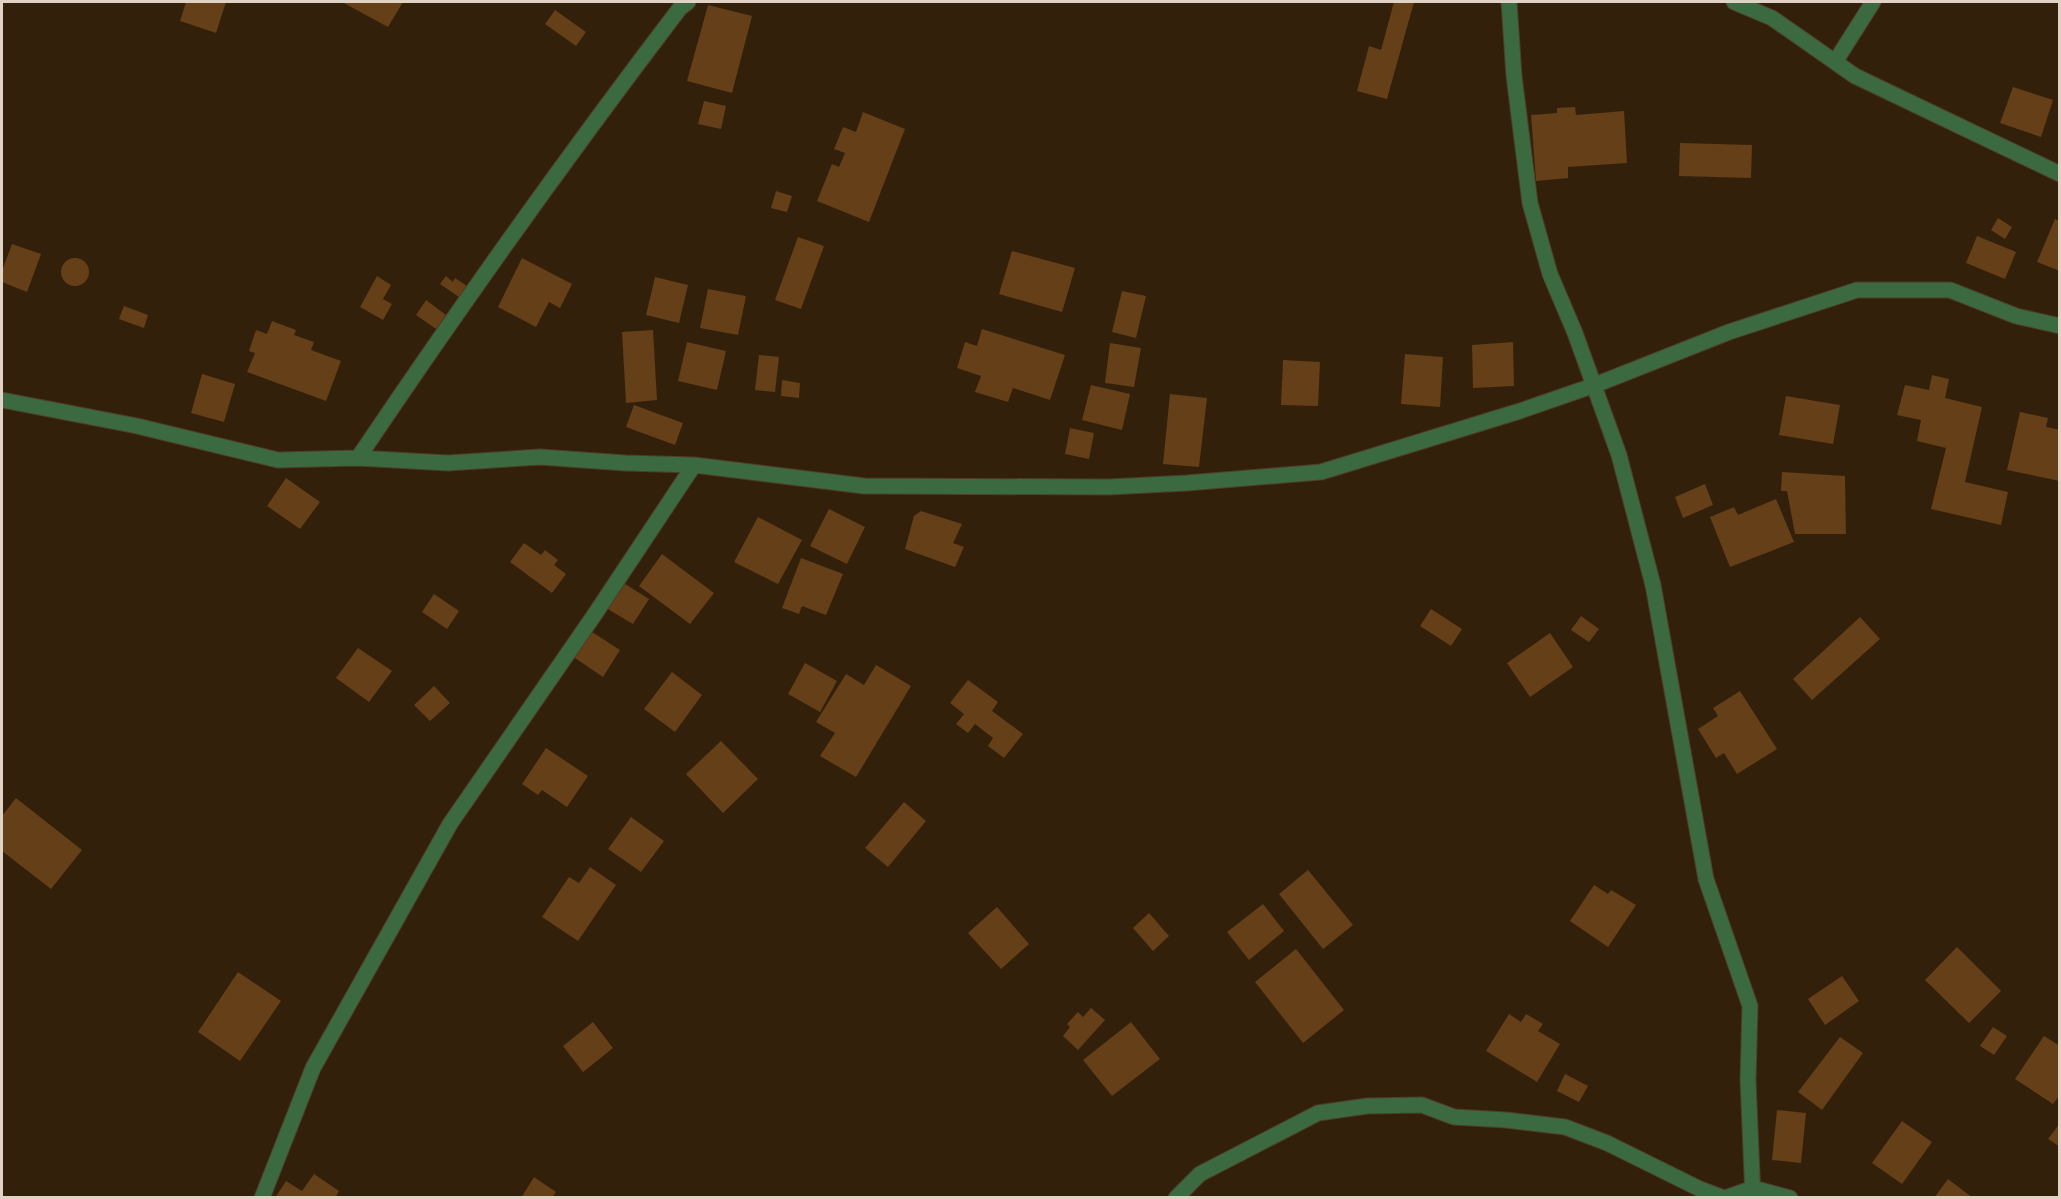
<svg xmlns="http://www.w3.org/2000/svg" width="2061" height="1199" viewBox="0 0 2061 1199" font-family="'Nunito Sans',sans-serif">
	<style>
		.building { fill: #643f17 }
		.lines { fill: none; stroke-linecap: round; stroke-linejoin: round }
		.street-casing { stroke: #4f3d29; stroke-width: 17 }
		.street { stroke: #3b6940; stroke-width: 15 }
	</style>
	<rect width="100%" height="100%" fill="#33200b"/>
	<path class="building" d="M 186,2 L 226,2 L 216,33 L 180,21 Z
		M 342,2 L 403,2 L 388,27 Z
		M 1394,2 L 1414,2 L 1387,99 L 1357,91 L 1369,46 L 1381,50 Z
		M 708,5 L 752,16 L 732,93 L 687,81 Z
		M 555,10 L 586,32 L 576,46 L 545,24 Z
		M 2013,87 L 2053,100 L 2041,137 L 2000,123 Z
		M 704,101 L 726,106 L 721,129 L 698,124 Z
		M 1575,107 L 1576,115 L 1624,111 L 1627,163 L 1568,167 L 1568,178 L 1536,181 L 1531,115 L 1557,113 L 1557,108 Z
		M 863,112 L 905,129 L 869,222 L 817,201 L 832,164 L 839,167 L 845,153 L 834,149 L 843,127 L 856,132 Z
		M 1680,143 L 1752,145 L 1751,178 L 1679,176 Z
		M 776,191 L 792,196 L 787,212 L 771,208 Z
		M 1998,218 L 2012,227 L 2005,239 L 1991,230 Z
		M 2055,219 L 2060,221 L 2060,271 L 2037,262 Z
		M 1977,236 L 2016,252 L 2005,279 L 1966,263 Z
		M 798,237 L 824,246 L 801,309 L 775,300 Z
		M 12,244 L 41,254 L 27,292 L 2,282 L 2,271 Z
		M 1012,251 L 1075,268 L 1062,312 L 999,294 Z
		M 522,258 L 572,284 L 560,308 L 549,302 L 536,327 L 498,307 Z
		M61 272a14 14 0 1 1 28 0a14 14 0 1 1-28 0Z
		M 377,276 L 391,285 L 383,299 L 392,304 L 383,320 L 360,307 Z
		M 446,276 L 453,282 L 455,278 L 467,286 L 459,297 L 440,284 Z
		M 655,277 L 688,285 L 679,323 L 646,315 Z
		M 708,289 L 746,296 L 738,335 L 700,328 Z
		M 1122,291 L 1146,296 L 1136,338 L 1112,332 Z
		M 426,300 L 446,315 L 436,329 L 416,315 Z
		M 124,306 L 148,315 L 144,328 L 119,319 Z
		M 272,321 L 296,330 L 294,335 L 314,342 L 311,350 L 341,361 L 326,401 L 247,372 L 255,353 L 249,351 L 256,330 L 267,334 Z
		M 982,329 L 1065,355 L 1050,400 L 1013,388 L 1008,402 L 975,392 L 981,376 L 957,368 L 965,342 L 977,346 Z
		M 653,330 L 657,400 L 626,403 L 622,332 Z
		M 687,342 L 726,351 L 717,390 L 678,381 Z
		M 1513,342 L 1514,386 L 1473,388 L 1472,345 Z
		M 1110,343 L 1141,348 L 1134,387 L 1105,383 Z
		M 1405,354 L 1443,357 L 1440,407 L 1401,404 Z
		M 759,355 L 779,357 L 775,392 L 755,390 Z
		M 1283,360 L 1320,362 L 1318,406 L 1281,405 Z
		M 202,374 L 235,384 L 224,422 L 191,413 Z
		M 1932,375 L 1949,379 L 1945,398 L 1982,407 L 1965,482 L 2008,492 L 2001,525 L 1931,509 L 1946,448 L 1917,441 L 1921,420 L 1897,415 L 1905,385 L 1929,390 Z
		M 782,380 L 800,383 L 799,398 L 781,396 Z
		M 1091,385 L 1130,394 L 1122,430 L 1082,420 Z
		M 1170,394 L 1207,398 L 1199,467 L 1163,464 Z
		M 1786,396 L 1840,405 L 1833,444 L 1779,435 Z
		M 634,405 L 683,423 L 675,445 L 626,427 Z
		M 2020,412 L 2048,418 L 2046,427 L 2060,430 L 2060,481 L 2007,470 Z
		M 1070,428 L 1094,433 L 1089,459 L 1065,454 Z
		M 1782,472 L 1845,476 L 1846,534 L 1795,534 L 1787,491 L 1781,491 Z
		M 286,478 L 320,502 L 300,529 L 267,506 Z
		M 1705,484 L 1713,505 L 1683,518 L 1675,497 Z
		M 1776,499 L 1794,542 L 1730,567 L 1710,517 L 1734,507 L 1738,515 Z
		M 829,509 L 865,527 L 847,564 L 810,546 Z
		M 921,511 L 962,524 L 953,543 L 964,547 L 955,567 L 905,549 L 914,516 Z
		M 758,517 L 802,540 L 778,584 L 734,562 Z
		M 524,543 L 541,555 L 545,550 L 558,560 L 554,565 L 566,574 L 552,593 L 510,562 Z
		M 662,554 L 714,593 L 690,624 L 639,586 Z
		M 801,558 L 843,574 L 826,615 L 802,606 L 799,614 L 782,608 Z
		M 622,582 L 649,599 L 633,624 L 606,608 Z
		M 434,594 L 459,611 L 447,629 L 422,612 Z
		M 1431,609 L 1462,629 L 1451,646 L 1420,626 Z
		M 1581,616 L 1599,629 L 1589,642 L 1571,630 Z
		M 1860,617 L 1880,639 L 1812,700 L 1793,679 Z
		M 589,630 L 620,650 L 603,677 L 572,656 Z
		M 1550,633 L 1573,667 L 1530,697 L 1507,663 Z
		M 358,648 L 392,671 L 369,702 L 336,678 Z
		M 805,663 L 837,681 L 820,712 L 788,694 Z
		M 876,665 L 911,686 L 856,777 L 820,756 L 835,733 L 816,722 L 846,674 L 864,685 Z
		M 672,672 L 702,695 L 675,732 L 644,709 Z
		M 968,680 L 998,702 L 992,711 L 1023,734 L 1004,758 L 988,746 L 993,738 L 975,724 L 968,733 L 956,724 L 964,714 L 950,703 Z
		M 434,686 L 450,703 L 430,721 L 414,705 Z
		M 1740,691 L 1777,749 L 1737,774 L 1724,753 L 1716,758 L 1698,729 L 1718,716 L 1713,708 Z
		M 721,741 L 758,779 L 723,813 L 686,774 Z
		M 546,748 L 588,776 L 567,807 L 542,790 L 538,795 L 522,784 Z
		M 16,798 L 82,850 L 51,889 L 2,851 L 2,816 Z
		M 904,802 L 926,821 L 888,867 L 865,848 Z
		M 631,817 L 664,841 L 641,872 L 608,849 Z
		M 590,867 L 616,885 L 578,941 L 542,917 L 569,877 L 579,883 Z
		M 1308,870 L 1353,925 L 1323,949 L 1279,894 Z
		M 1594,885 L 1608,894 L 1611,890 L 1636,905 L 1608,947 L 1570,921 Z
		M 1263,904 L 1284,931 L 1249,960 L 1227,932 Z
		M 997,907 L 1029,944 L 1001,969 L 968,933 Z
		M 1149,913 L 1169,936 L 1153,951 L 1133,928 Z
		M 1957,947 L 2001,991 L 1969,1023 L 1925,980 Z
		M 1296,949 L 1344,1010 L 1303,1043 L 1255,982 Z
		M 238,972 L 281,1001 L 240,1061 L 198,1032 Z
		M 1842,976 L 1859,1001 L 1825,1025 L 1808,999 Z
		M 1091,1008 L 1105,1020 L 1078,1050 L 1063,1036 L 1070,1027 L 1067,1024 L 1078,1012 L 1083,1017 Z
		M 1509,1014 L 1521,1022 L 1526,1014 L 1543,1024 L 1538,1031 L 1560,1044 L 1537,1082 L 1486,1051 Z
		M 593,1022 L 613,1048 L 583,1072 L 563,1046 Z
		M 1131,1022 L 1160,1059 L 1112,1096 L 1083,1060 Z
		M 1993,1027 L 2007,1036 L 1994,1055 L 1980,1046 Z
		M 2044,1036 L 2060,1046 L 2060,1095 L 2053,1104 L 2015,1079 Z
		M 1840,1037 L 1863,1053 L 1822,1110 L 1798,1092 Z
		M 1565,1074 L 1588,1086 L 1579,1102 L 1557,1091 Z
		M 1777,1110 L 1806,1113 L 1801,1163 L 1772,1160 Z
		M 1902,1121 L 1932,1142 L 1902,1184 L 1872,1163 Z
		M 2060,1123 L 2060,1147 L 2048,1139 Z
		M 314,1174 L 339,1191 L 335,1198 L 275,1198 L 286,1181 L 302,1191 Z
		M 534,1177 L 556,1192 L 552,1198 L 521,1198 Z
		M 1948,1179 L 1973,1198 L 1934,1198 Z"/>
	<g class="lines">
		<defs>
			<path id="street" d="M 1509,2 L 1514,76 L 1530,203 L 1550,274 L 1575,333 L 1619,455 L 1653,585 L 1706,879 L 1750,1006 L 1748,1080 L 1753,1198
				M 1734,2 L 1772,18 L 1855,76 L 2060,174
				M 1835,62 L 1873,2
				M 2,400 L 137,426 L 278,460 L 358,458 L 448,463 L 540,457 L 625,463 L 694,465 L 864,486 L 1109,487 L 1187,483 L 1321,472 L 1520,411 L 1595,385 L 1729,332 L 1857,290 L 1950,290 L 2016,316 L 2060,326
				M 358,458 C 461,305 568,155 680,8 L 688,2
				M 262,1198 L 313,1068 L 450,824 L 595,614 L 694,465
				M 1176,1198 L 1200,1174 L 1318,1113 L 1367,1106 L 1422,1105 L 1454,1117 L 1506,1120 L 1565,1127 L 1607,1143 L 1700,1189 L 1724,1198
				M 1725,1198 L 1753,1188 L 1790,1198"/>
		</defs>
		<use href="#street" class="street-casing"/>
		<use href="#street" class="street"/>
	</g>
	<rect width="2061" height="1199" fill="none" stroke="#e0d3c6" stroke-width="6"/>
</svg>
